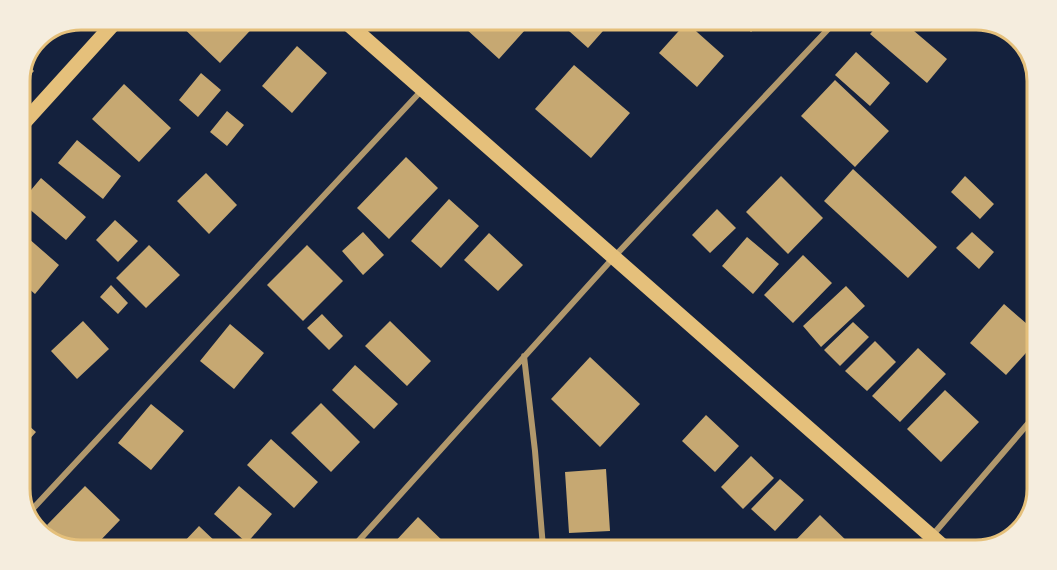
<svg xmlns="http://www.w3.org/2000/svg" width="1057" height="570" viewBox="0 0 1057 570" font-family="'Alegreya Sans',sans-serif">
	<style>
		.building { fill: #c6a872 }
		.lines { fill: none; stroke-linecap: round; stroke-linejoin: round }
		.minor { stroke: #b1986c; stroke-width: 6 }
		.primary { stroke: #e5c07b; stroke-width: 15 }
		.rim { fill: none; stroke: #e5c07b; stroke-width: 3 }
	</style>
	<rect width="100%" height="100%" fill="#14213d"/>
	<path class="building" d="M 175,20 L 257,21 L 259,21 L 220,63 Z
		M 471,22 L 517,23 L 525,30 L 499,59 L 465,28 Z
		M 560,23 L 610,23 L 588,48 Z
		M 685,24 L 688,24 L 724,56 L 697,87 L 659,53 Z
		M 744,24 L 759,24 L 751,32 Z
		M 878,25 L 907,25 L 947,59 L 927,83 L 870,34 Z
		M 297,46 L 327,73 L 292,113 L 262,86 Z
		M 856,52 L 890,83 L 870,106 L 835,75 Z
		M 26,63 L 34,71 L 21,84 L 20,83 L 20,77 Z
		M 574,65 L 630,113 L 591,158 L 535,109 Z
		M 201,73 L 221,90 L 198,117 L 179,100 Z
		M 835,80 L 889,131 L 855,167 L 801,116 Z
		M 124,84 L 171,128 L 139,162 L 92,119 Z
		M 227,111 L 244,125 L 227,146 L 210,132 Z
		M 77,140 L 121,176 L 103,199 L 58,163 Z
		M 406,157 L 438,188 L 389,239 L 357,208 Z
		M 853,169 L 937,247 L 908,278 L 824,201 Z
		M 206,173 L 237,205 L 209,234 L 177,201 Z
		M 781,176 L 823,218 L 788,254 L 746,212 Z
		M 965,176 L 994,204 L 980,219 L 951,192 Z
		M 41,178 L 86,217 L 66,240 L 21,202 Z
		M 449,199 L 479,226 L 441,268 L 411,241 Z
		M 717,209 L 736,228 L 710,253 L 692,235 Z
		M 115,220 L 138,241 L 118,262 L 96,240 Z
		M 20,231 L 59,265 L 35,294 L 20,281 Z
		M 363,232 L 384,255 L 363,275 L 342,251 Z
		M 972,232 L 994,252 L 979,269 L 956,248 Z
		M 489,233 L 523,265 L 498,291 L 464,260 Z
		M 747,237 L 779,264 L 753,294 L 722,266 Z
		M 149,245 L 180,275 L 146,308 L 116,278 Z
		M 307,245 L 343,281 L 303,321 L 267,285 Z
		M 803,255 L 832,283 L 793,323 L 764,295 Z
		M 1034,278 L 1034,295 L 1026,288 Z
		M 111,285 L 128,303 L 118,314 L 100,297 Z
		M 846,286 L 865,306 L 821,347 L 803,326 Z
		M 1004,304 L 1034,330 L 1034,344 L 1006,375 L 970,343 Z
		M 322,314 L 343,336 L 329,350 L 307,328 Z
		M 83,321 L 109,349 L 77,379 L 51,351 Z
		M 390,321 L 431,361 L 407,386 L 365,346 Z
		M 853,322 L 869,337 L 840,366 L 824,350 Z
		M 230,324 L 264,353 L 234,389 L 200,361 Z
		M 875,341 L 896,362 L 867,391 L 845,371 Z
		M 918,348 L 946,374 L 900,422 L 872,396 Z
		M 590,357 L 640,404 L 600,447 L 551,399 Z
		M 355,365 L 398,404 L 374,429 L 332,390 Z
		M 945,390 L 979,422 L 941,462 L 907,429 Z
		M 321,403 L 360,442 L 331,472 L 291,433 Z
		M 151,404 L 184,431 L 151,470 L 118,443 Z
		M 706,415 L 739,446 L 715,472 L 682,441 Z
		M 20,418 L 36,432 L 20,450 Z
		M 271,439 L 318,482 L 294,508 L 247,465 Z
		M 751,456 L 774,478 L 743,509 L 721,487 Z
		M 606,469 L 610,531 L 569,533 L 565,472 Z
		M 780,479 L 804,500 L 775,531 L 751,509 Z
		M 85,486 L 120,520 L 97,544 L 66,544 L 47,525 Z
		M 239,486 L 272,514 L 247,543 L 214,514 Z
		M 820,515 L 853,547 L 851,550 L 795,549 L 791,545 Z
		M 418,517 L 449,547 L 391,546 Z
		M 199,526 L 219,545 L 181,545 Z"/>
	<g class="lines">
		<path class="minor" d="M 524,356 L 535,451 L 543,547
			M 27,515 L 422,90
			M 931,537 L 1032,419
			M 354,546 L 614,257 L 832,25"/>
		<path class="primary" d="M 345,21 L 947,550
			M 20,127 L 117,20"/>
	</g>
	<path d="M0 0H1057V570H0ZM81 30H976A51 51 0 0 1 1027 81V489A51 51 0 0 1 976 540H81A51 51 0 0 1 30 489V81A51 51 0 0 1 81 30Z" fill="#f5edde" fill-rule="evenodd"/>
	<path class="rim" d="M81 30H976A51 51 0 0 1 1027 81V489A51 51 0 0 1 976 540H81A51 51 0 0 1 30 489V81A51 51 0 0 1 81 30Z"/>
</svg>
